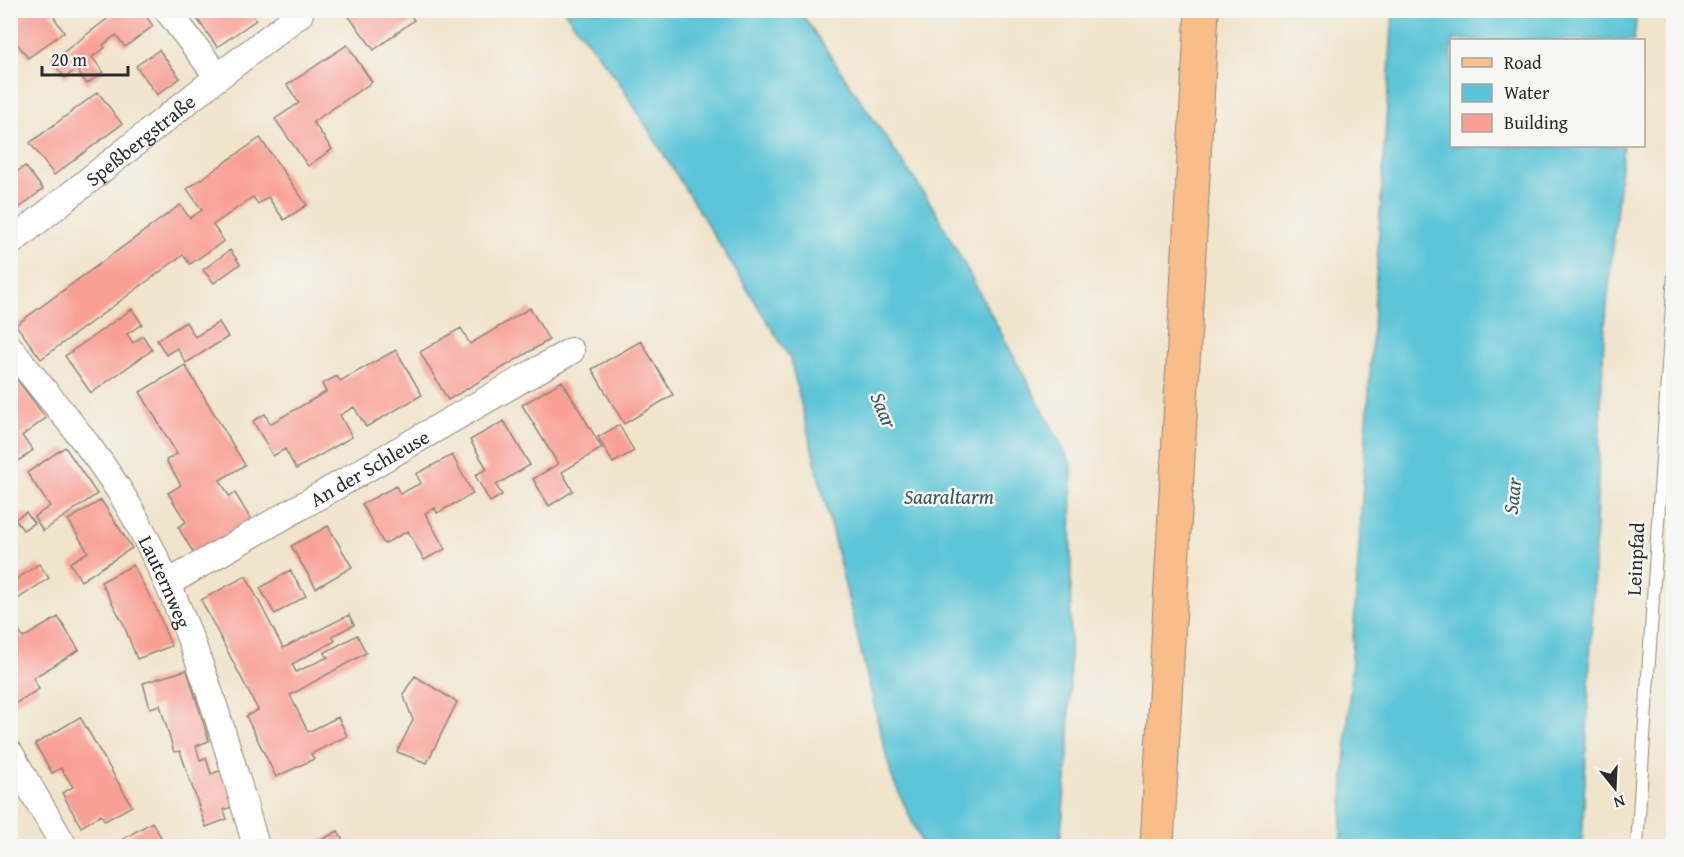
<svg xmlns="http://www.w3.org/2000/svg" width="1684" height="857" viewBox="0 0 1684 857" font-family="'Gentium Book Plus',serif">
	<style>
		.water { fill: #5bc5d7; stroke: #437881; stroke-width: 1.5 }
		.building { fill: #f9a095 }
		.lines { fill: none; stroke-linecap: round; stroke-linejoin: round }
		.service-casing { stroke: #8e887b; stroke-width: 14 }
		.minor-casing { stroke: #8e887b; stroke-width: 28 }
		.primary-casing { stroke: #8e887b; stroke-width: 35 }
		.service { stroke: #fff; stroke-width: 12 }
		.minor { stroke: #fff; stroke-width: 26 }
		.primary { stroke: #f8bd88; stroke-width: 33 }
		.labels { text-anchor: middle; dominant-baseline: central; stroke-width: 5; stroke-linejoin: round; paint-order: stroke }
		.street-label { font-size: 20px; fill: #2b2b2b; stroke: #f6f6f2 }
		.water-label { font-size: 21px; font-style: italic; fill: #39595f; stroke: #f6f6f2 }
	</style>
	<rect width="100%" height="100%" fill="#f6f6f2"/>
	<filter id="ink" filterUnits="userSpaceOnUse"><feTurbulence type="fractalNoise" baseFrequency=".0167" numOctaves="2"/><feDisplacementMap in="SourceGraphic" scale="12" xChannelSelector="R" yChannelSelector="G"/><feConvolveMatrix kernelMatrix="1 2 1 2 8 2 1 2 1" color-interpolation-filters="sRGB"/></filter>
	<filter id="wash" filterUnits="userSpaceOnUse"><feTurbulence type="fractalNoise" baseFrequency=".008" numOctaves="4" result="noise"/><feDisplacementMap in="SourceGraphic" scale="24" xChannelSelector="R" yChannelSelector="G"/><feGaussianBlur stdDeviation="1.35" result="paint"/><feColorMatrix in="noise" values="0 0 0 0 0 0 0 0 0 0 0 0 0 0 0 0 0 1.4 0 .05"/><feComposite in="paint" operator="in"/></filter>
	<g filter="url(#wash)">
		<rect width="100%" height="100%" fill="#f0e4cb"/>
		<path class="water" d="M 564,11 L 800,11 L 935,210 L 1072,465 L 1069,744 L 1060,846 L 923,846 L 891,775 L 790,358 L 617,79 Z
			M 1393,11 L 1637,11 L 1634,40 L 1452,40 L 1452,146 L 1623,146 L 1604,336 L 1582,846 L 1340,846 Z"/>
		<g id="blocks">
			<path class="building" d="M 10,10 L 49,10 L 64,32 L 28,58 L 10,34 Z
				M 119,10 L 142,10 L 153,26 L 125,47 L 116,35 L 103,45 L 105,48 L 92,57 L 103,72 L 87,84 L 76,69 L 65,78 L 52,61 Z
				M 191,10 L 249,10 L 256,20 L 217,47 Z
				M 344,10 L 407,10 L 414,20 L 374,50 Z
				M 347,45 L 372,82 L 313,122 L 332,149 L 308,166 L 275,119 L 299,103 L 287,85 Z
				M 159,50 L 180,78 L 157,95 L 136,66 Z
				M 98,92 L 122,124 L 54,175 L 30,143 Z
				M 260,138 L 307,205 L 284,220 L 268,197 L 258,204 L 253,197 L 213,225 L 224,241 L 190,264 L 183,255 L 41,359 L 16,325 L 180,205 L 190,218 L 202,210 L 187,189 Z
				M 25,166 L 43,189 L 18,209 L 10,199 L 10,177 Z
				M 230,250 L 240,264 L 214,283 L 203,270 Z
				M 530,308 L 549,340 L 448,400 L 420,352 L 461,328 L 470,344 Z
				M 132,309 L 142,324 L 127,334 L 133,343 L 143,336 L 152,350 L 91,393 L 65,356 Z
				M 186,322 L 195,337 L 219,322 L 228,337 L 186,363 L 177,348 L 166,355 L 157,340 Z
				M 641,341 L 673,395 L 624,424 L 592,369 Z
				M 396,350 L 422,395 L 366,427 L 354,407 L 340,415 L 352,437 L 296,469 L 285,449 L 273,456 L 253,421 L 265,414 L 270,424 L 326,392 L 322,384 L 337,376 L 340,381 Z
				M 185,365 L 245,465 L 220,480 L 229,496 L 235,493 L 253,523 L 196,557 L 178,527 L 186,522 L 168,493 L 181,485 L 166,460 L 177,454 L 140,392 Z
				M 10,370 L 46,418 L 22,436 L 33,450 L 17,462 L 10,455 Z
				M 562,381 L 602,448 L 562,472 L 573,491 L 549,506 L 533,479 L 558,464 L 522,405 Z
				M 504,421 L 530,465 L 496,485 L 502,495 L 490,502 L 475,475 L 487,469 L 470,440 Z
				M 619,425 L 634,451 L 613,463 L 598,437 Z
				M 65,447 L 97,494 L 43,531 L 34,517 L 50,506 L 27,473 Z
				M 452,455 L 473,494 L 437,513 L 435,508 L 425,513 L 445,549 L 424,560 L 408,531 L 384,544 L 362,504 L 396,486 L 400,494 L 421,483 L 416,474 Z
				M 101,500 L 132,548 L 81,581 L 70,563 L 88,552 L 68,520 Z
				M 26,512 L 34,523 L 23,530 L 15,519 Z
				M 328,526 L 352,567 L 316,588 L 291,546 Z
				M 39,564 L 49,578 L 10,604 L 10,584 Z
				M 133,565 L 157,610 L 171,646 L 137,659 L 123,623 L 101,582 Z
				M 290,570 L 306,596 L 275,614 L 260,588 Z
				M 246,576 L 283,648 L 349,615 L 354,625 L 332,636 L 335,641 L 292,664 L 296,672 L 328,657 L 324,653 L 357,635 L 366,653 L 290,695 L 308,732 L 338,717 L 347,736 L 311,754 L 314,759 L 276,777 L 246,716 L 258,710 L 201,600 Z
				M 58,617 L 79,650 L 33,678 L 39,689 L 13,705 L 10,702 L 10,622 L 13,621 L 23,638 Z
				M 187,670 L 209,741 L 196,746 L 200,760 L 206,758 L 211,774 L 222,770 L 234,806 L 224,810 L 227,819 L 206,827 L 180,751 L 174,752 L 160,705 L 150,708 L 143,683 Z
				M 415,676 L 457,702 L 427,763 L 397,752 L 413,720 L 403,694 Z
				M 80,717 L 132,806 L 105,821 L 101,815 L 81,827 L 62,793 L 73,787 L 61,768 L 52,773 L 35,744 Z
				M 152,822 L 166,846 L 111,846 Z
				M 338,831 L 346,846 L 310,846 Z"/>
		</g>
	</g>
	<g filter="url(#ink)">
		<use href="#blocks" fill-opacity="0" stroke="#8e887b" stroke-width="1.5"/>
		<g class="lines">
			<defs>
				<path id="service" d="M 1637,846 L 1674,274"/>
				<g id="minor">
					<path d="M 167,10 L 218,77"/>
					<path id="s1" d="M 10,243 L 218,77 L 300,14"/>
					<path id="s2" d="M 10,348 C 50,399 96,450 128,505 C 189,612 223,729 256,846"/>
					<path id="s3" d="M 168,583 L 571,351"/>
					<path d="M 10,753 L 64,846"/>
				</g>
				<path id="primary" d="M 1157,846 L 1202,10"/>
			</defs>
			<use href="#service" class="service-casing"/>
			<use href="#minor" class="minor-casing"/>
			<use href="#primary" class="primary-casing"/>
			<use href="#service" class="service"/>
			<use href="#minor" class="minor"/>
			<use href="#primary" class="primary"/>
		</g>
	</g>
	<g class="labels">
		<g class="street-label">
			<text stroke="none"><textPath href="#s1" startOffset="166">Speßbergstraße</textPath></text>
			<text stroke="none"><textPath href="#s3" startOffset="232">An der Schleuse</textPath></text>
			<text transform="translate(1635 559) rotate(-87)">Leinpfad</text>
			<text stroke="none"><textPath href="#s2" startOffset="282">Lauternweg</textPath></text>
		</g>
		<g class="water-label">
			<text transform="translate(884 410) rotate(67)">Saar</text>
			<text x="949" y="496">Saaraltarm</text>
			<text transform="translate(1512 496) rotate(-84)">Saar</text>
		</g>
	</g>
	<rect width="1684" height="857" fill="none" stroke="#f6f6f2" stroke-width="36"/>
	<rect x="1450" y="39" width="195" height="108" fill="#f6f6f2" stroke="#a5a5a2" stroke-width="1.5"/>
	<rect x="1462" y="58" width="30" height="9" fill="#f8bd88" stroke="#a5a5a2" stroke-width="1.5"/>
	<text x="1504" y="69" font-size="18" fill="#2b2b2b">Road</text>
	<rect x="1462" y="84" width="30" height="18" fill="#5bc5d7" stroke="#a5a5a2" stroke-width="1.5"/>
	<text x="1504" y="99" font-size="18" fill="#2b2b2b">Water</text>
	<rect x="1462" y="114" width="30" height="18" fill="#f9a095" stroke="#a5a5a2" stroke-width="1.5"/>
	<text x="1504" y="129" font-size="18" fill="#2b2b2b">Building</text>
	<g transform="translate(1615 788) rotate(162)" stroke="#f6f6f2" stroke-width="4.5" paint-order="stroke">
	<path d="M0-4.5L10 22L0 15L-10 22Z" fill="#2b2b2b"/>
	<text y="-9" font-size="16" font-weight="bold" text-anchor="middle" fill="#2b2b2b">N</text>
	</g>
	<path d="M42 66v9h86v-9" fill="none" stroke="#2b2b2b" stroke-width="3"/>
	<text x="51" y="66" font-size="18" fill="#2b2b2b" stroke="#f6f6f2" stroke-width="4.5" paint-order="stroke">20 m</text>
</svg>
